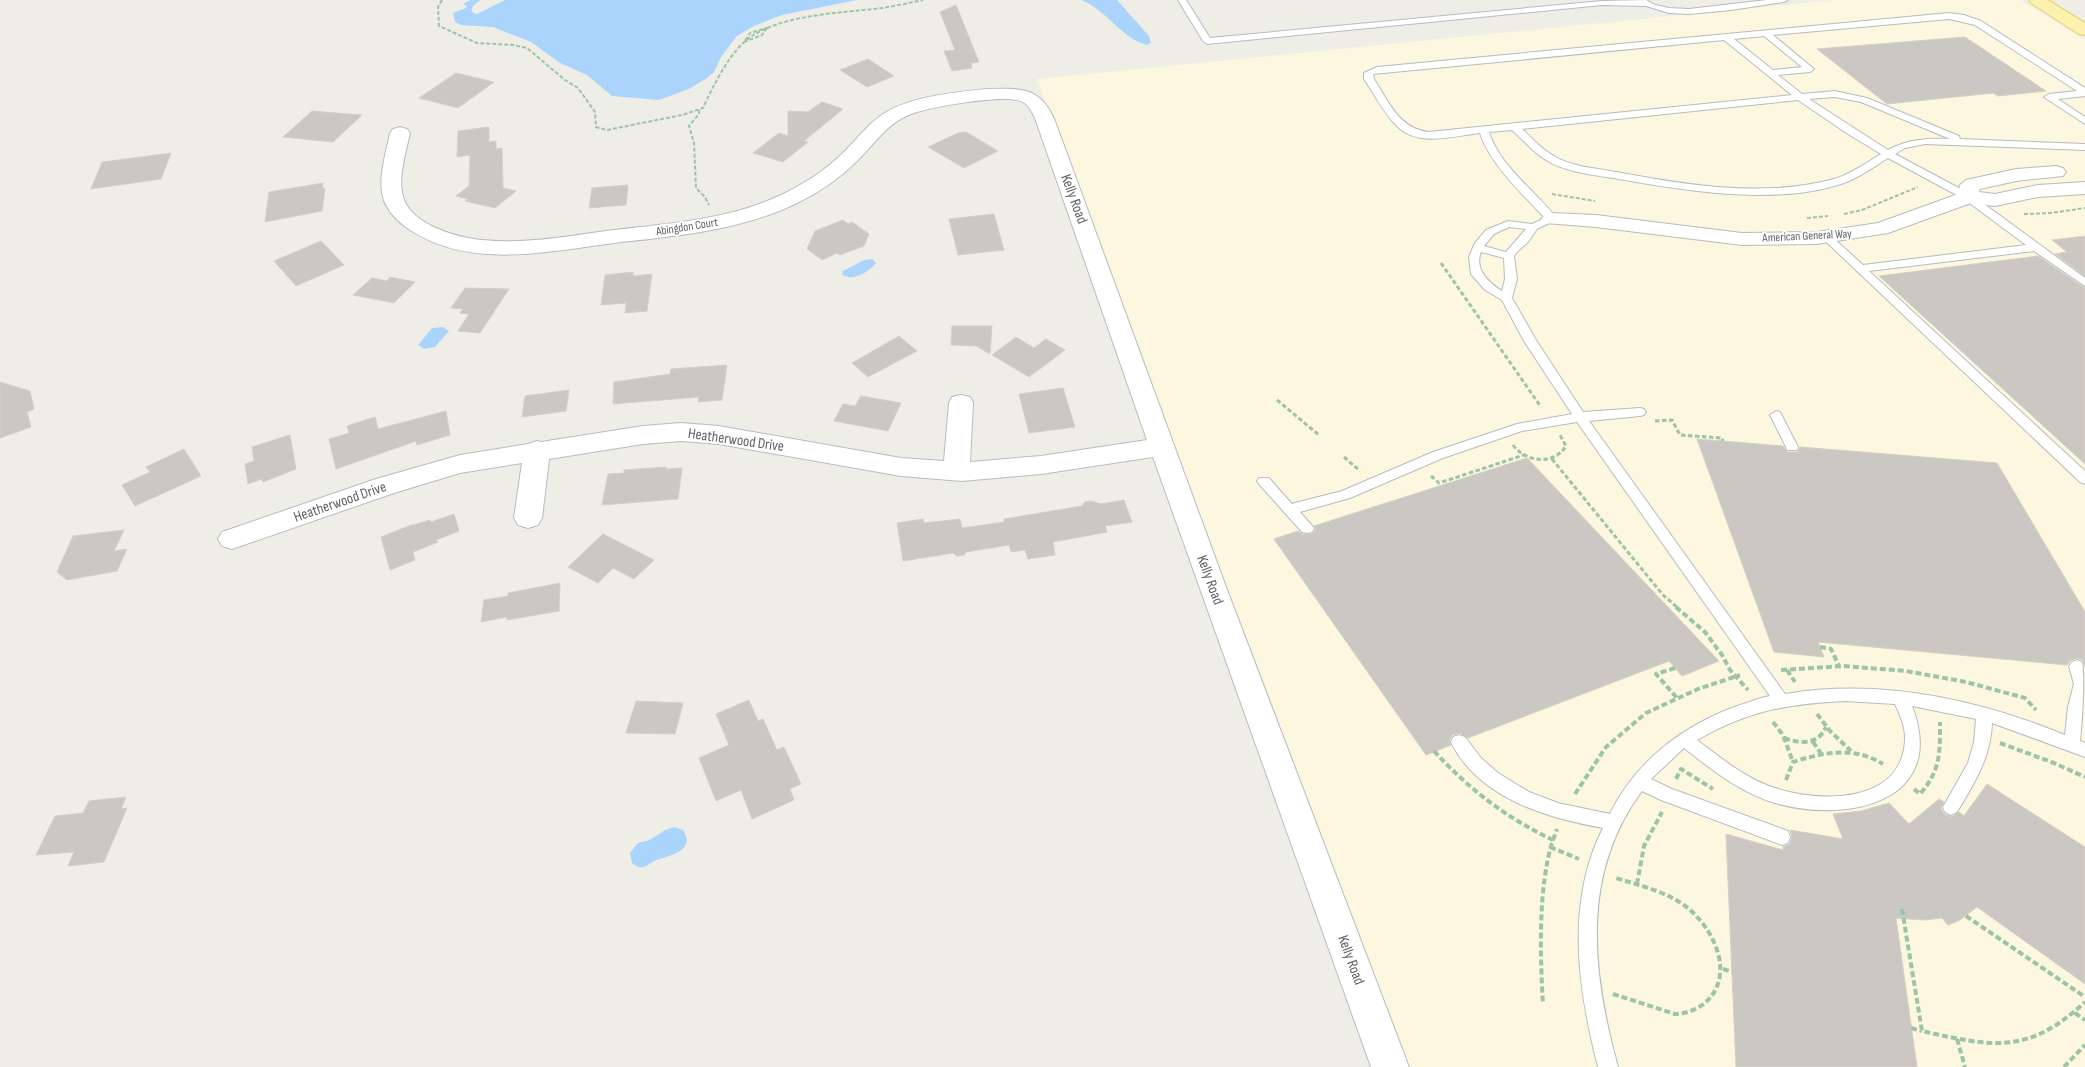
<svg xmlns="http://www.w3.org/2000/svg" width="2085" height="1067" viewBox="0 0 2085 1067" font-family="'Sofia Sans Condensed',sans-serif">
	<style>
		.commercial { fill: #fcf7de }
		.water { fill: #aad4fb }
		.building { fill: #cbc8c3; stroke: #d4d0c4 }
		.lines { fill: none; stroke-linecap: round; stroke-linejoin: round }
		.lane-casing { stroke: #b8bbbf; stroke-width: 2 }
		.street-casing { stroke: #b8bbbf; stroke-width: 2 }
		.primary-casing { stroke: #ebcb63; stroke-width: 2 }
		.path-far2 { stroke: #9cc4a9; stroke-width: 2; stroke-dasharray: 4 2; stroke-linecap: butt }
		.path-far1 { stroke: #9cc4a9; stroke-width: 3; stroke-dasharray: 4.5 2.5; stroke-linecap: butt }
		.path { stroke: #9cc4a9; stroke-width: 4; stroke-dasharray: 6 3; stroke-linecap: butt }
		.lane { fill: #fff; fill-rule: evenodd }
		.street { fill: #fff; fill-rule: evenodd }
		.primary { fill: #fbf2af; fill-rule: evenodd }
		.labels { text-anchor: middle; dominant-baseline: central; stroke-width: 4; stroke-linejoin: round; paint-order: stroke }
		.far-street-label { font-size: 12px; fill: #5e6166; stroke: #fff }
		.street-label { font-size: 15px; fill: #5e6166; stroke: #fff }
	</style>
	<rect width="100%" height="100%" fill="#efeee6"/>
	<path class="commercial" d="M 1833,0 L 2021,0 L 2085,40 L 2085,1067 L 1410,1067 L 1092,231 L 1037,79 Z"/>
	<path class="water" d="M 471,0 L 481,0 C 476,3 471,6 472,12 L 477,14 L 505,0 L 857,0 L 782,15 L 754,26 L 737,36 L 721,57 L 714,72 L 707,78 L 689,89 L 659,100 L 612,96 L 587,75 L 560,63 L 531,42 L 493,27 L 461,25 L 455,22 L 453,13 L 466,8 L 467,6 L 463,4 Z
		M 1081,0 L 1117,0 L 1149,36 L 1151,43 L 1147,45 C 1122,39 1107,10 1081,0 Z
		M 872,259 L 876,263 C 870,271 853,283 842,274 L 843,271 L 864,260 Z
		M 443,327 L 449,331 L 435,347 L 424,349 L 418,345 L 432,328 Z
		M 674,827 L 683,830 C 696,850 671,855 657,860 C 652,861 649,866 643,867 C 639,868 636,866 632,863 L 630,853 L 638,843 L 650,840 L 665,830 Z"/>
	<path class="building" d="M 956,5 L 979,62 L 971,63 L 972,68 L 952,71 L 944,51 L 955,50 L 940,12 Z
		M 1965,37 L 2046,91 L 1998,96 L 1993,93 L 1887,104 L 1817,49 Z
		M 868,59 L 894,76 L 867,87 L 840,70 Z
		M 456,73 L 494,82 L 458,108 L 419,98 Z
		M 822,102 L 843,109 L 804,141 L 808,142 L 783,162 L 753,153 L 779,133 L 788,136 L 788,111 L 808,112 Z
		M 312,111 L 362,115 L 333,142 L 283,137 Z
		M 489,127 L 489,142 L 496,141 L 496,149 L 502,148 L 503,188 L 516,191 L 495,208 L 465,201 L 468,199 L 456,196 L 469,186 L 470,155 L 457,157 L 458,131 Z
		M 966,132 L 998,151 L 964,168 L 928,147 L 958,133 Z
		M 171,153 L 161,179 L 91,189 L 102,162 Z
		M 323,183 L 322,188 L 325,188 L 322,211 L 265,222 L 269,192 Z
		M 628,185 L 626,205 L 589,208 L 592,188 Z
		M 994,214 L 1004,250 L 958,255 L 949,219 Z
		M 843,220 L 848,224 L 852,222 L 869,234 L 864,246 L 840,255 L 837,253 L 822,260 L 807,249 L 815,231 Z
		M 2085,236 L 2085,276 L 2055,254 L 2067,252 L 2052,240 Z
		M 321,241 L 344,265 L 296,286 L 274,261 Z
		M 2038,256 L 2085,288 L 2085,464 L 1879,276 Z
		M 633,272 L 633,276 L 652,274 L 647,311 L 625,313 L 626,303 L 601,305 L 605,275 Z
		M 390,277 L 415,282 L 394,303 L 353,295 L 372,278 L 387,281 Z
		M 465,288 L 509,289 L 480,333 L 458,331 L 469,314 L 460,313 L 463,309 L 451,308 Z
		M 952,326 L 992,326 L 990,354 L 976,346 L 951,345 Z
		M 899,336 L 917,351 L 868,377 L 852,363 Z
		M 1016,337 L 1034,348 L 1046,339 L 1065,350 L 1029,377 L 992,355 Z
		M 727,365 L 722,400 L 698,402 L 699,397 L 613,404 L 614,382 L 670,374 L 671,369 Z
		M 0,382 L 30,391 L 34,409 L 27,412 L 31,427 L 0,438 Z
		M 1063,388 L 1075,427 L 1029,433 L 1019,394 Z
		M 569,390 L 566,411 L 522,417 L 525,396 Z
		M 861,396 L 901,403 L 888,431 L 834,421 L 843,404 L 855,406 Z
		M 446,411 L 450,435 L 417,445 L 416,441 L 336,469 L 329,439 L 349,433 L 347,426 L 375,417 L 378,429 Z
		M 290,435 L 296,469 L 263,482 L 262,479 L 248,484 L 245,464 L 254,461 L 252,447 Z
		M 1697,439 L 1783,446 L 1787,452 L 1798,452 L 1800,447 L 1997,463 L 2085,612 L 2085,667 L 2083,660 L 2078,658 L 2071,660 L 2067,665 L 1818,642 L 1824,657 L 1774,652 Z
		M 184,449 L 201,476 L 135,506 L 122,485 L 150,472 L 146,467 Z
		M 1527,458 L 1719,661 L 1682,676 L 1669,661 L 1468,738 L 1460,733 L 1452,735 L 1449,741 L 1451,745 L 1426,755 L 1274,539 L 1298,531 L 1302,534 L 1312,534 L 1316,529 L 1314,526 Z
		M 666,467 L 666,469 L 682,468 L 678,499 L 602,505 L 608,474 L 624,473 L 624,470 Z
		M 1124,500 L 1132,522 L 1105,526 L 1107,532 L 1053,542 L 1055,555 L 1028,559 L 1025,550 L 1011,552 L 1009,545 L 966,552 L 964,555 L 957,556 L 953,553 L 903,561 L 897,523 L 923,519 L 924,523 L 960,519 L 962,528 L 1004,522 L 1004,519 L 1082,506 L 1085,502 L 1091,501 L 1101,504 Z
		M 454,514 L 459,531 L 436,540 L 438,542 L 413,552 L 415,560 L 390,570 L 381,537 L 414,524 L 414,525 L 430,520 L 431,522 Z
		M 124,530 L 114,551 L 127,549 L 117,571 L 67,580 L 57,572 L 73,536 Z
		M 603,534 L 654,560 L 634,579 L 613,568 L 598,583 L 568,567 Z
		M 560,583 L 559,611 L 507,620 L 507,617 L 481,622 L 484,600 L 508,596 L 508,593 Z
		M 749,700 L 758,721 L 763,719 L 777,750 L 784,747 L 801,784 L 790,789 L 794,800 L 752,819 L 741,790 L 716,801 L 699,758 L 729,745 L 716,714 Z
		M 636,701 L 683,703 L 675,734 L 626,733 Z
		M 1987,784 L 2085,847 L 2085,984 L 1977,907 L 1960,920 L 1948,925 L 1942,918 L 1924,920 L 1896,918 L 1917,1067 L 1736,1067 L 1726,834 L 1783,850 L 1783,847 L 1790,844 L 1792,836 L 1790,830 L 1843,839 L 1833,814 L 1861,811 L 1889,803 L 1909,824 L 1939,799 L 1944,802 L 1941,808 L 1944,814 L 1952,817 L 1959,812 L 1964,816 Z
		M 126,797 L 121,809 L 127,808 L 104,862 L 68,866 L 74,852 L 36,855 L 55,816 L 83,813 L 89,801 Z"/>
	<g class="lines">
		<defs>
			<path id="lane" d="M 1178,0 L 1186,0 L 1210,38 L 1602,1 L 1646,0 L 1655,5 L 1669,8 L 1689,9 L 1767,0 L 1788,0 L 1784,2 L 1731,10 L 1689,14 L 1669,13 L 1646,6 L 1602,5 L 1207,44 L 1203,41 Z
				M 1949,13 L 1964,15 L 1981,21 L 2085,88 L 2085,96 L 2058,99 L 2085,117 L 2085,124 L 2044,97 L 2049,94 L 2077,91 L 1975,25 L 1949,19 L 1773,35 L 1814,69 L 1810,72 L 1778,75 L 1802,94 L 1835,91 L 1867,98 L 1959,136 L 1960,139 L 2085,144 L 2085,150 L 1925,144 L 1905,148 L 1895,154 L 1972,195 L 2085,278 L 2085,286 L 2034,251 L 1869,271 L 2085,471 L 2085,484 L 2080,482 L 1821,237 L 1822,235 L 1830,235 L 1863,265 L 2026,245 L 1964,199 L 1888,158 C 1875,166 1863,175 1849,181 C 1784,207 1686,191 1619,179 C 1596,175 1567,173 1546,160 C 1534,153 1523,140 1512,130 L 1489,132 C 1500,167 1536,191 1557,219 L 1537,229 L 1528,242 L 1517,252 L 1514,256 L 1517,279 L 1512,298 L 1536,340 L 1583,412 L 1640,408 L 1644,409 L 1646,412 L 1644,415 L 1640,416 L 1589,421 L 1785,694 C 1880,678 1977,699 2065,735 L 2068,707 L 2074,684 L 2069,666 L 2072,662 L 2077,660 L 2082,662 C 2085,678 2082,722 2080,741 L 2085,743 L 2085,757 L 1992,723 C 1991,757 1974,784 1957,812 L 1951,815 L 1945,812 L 1943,807 L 1968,763 L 1974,742 L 1976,719 L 1912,706 C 1949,802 1847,824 1775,803 C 1741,793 1712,770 1684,748 L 1651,779 L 1672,789 L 1788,831 L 1790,837 L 1788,843 L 1782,845 L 1661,800 L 1642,791 C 1580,874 1592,973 1618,1067 L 1598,1067 C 1578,989 1565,903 1603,828 C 1547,818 1478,798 1451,742 L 1453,737 L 1459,735 L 1465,737 L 1481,758 L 1498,773 L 1529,792 L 1558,803 L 1610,814 C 1635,762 1682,726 1737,706 C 1748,703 1758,698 1770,696 L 1577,422 L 1522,431 L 1443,458 L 1350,498 L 1300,512 L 1314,528 L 1312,532 L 1307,533 L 1302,532 L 1259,484 L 1257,481 L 1259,478 L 1269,478 L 1292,504 L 1295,503 L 1342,491 L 1433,452 L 1517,424 L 1572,414 L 1524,341 L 1502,300 L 1485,290 L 1471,274 L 1469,257 L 1475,243 L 1486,230 L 1508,221 L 1532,224 L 1545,218 C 1524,196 1489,163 1480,133 C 1455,136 1418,147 1398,127 C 1384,114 1375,95 1364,79 L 1364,73 L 1377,67 ZM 1764,36 L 1802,67 L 1773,70 L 1734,39 ZM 1724,40 L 1792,95 L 1429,132 C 1399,129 1389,102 1374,79 L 1373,74 ZM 1835,97 L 1861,102 L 1950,139 C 1928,138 1908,139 1888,150 L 1809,99 ZM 1798,100 L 1848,134 L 1881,154 C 1866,163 1851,174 1834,179 C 1764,198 1686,185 1616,172 C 1595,168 1572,167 1554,156 C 1542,150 1532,138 1522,129 ZM 1509,227 L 1526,229 L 1506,252 L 1484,246 L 1494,234 ZM 1481,252 L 1504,258 L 1505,279 L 1502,291 C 1489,283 1474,269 1481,252 ZM 1846,701 L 1895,704 C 1900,715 1906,728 1905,741 C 1901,804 1820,803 1775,788 C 1746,779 1721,758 1697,740 C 1749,710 1787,704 1846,701 Z
				M 1776,411 L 1780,412 L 1798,447 L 1797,450 L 1787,450 L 1786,447 L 1770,415 Z"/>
			<path id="street" d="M 987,89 C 1021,88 1041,87 1055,121 L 1226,587 L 1409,1067 L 1371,1067 L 1153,457 L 1041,474 L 962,481 L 901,476 L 719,444 L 681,441 L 643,444 L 549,459 L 542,518 L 538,525 L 528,528 L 518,525 L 514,518 L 522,463 L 460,473 L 394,493 L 232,549 L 222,546 L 218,539 L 222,532 L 376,479 L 460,455 L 528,444 L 537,441 L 541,442 L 643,426 L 681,423 L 719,426 L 901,458 L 944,461 L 949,403 L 952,397 L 961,395 L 970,397 L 973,403 L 970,462 L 1041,456 L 1147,440 L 1036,121 C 1033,114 1030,106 1023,102 C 1006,93 933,107 914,113 C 888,121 875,144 857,161 C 839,179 818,193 795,204 C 739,231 675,236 614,243 C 550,251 475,269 415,233 C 403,226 391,216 385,203 C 376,182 386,154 390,133 L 393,129 L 400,127 L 407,129 L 410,133 C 406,153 395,184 406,204 C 418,226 458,238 482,240 C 523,244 565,237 606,231 C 662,224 720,221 772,199 C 798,188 824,172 844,152 C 859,137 870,121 888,111 C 915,96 957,92 987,89 Z
				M 2056,166 L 2063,168 L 2066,172 L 2063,176 L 2016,181 L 1980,189 L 1979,192 L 1995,194 L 2038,185 L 2085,182 L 2085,194 L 2038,197 L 1995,206 L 1971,203 L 1888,233 L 1817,244 L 1742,245 L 1596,227 L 1545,223 L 1541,219 L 1545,215 L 1552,213 L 1596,215 L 1742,233 L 1817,232 L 1878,223 L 1958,194 L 1960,185 L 1966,180 L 2016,169 Z"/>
			<path id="primary" d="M 2029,0 L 2048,0 L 2085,23 L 2085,35 L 2079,34 L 2031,3 Z"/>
		</defs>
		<use href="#lane" class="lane-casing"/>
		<use href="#street" class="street-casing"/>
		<use href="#primary" class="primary-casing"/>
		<path class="path-far2" d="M 442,0 L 438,7 L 439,26 L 477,43 L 513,45 L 527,48 L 565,80 L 578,88 L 595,112 L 596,127 L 607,130 L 682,115 L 703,108 C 713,86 731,49 752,36 C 786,14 842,13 882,8 C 895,6 909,3 923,0
			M 767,28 L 762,35 L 744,42 L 750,33 Z
			M 699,110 L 699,114 L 689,126 L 694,143 L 696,188 L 705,197 L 709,205
			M 1552,194 L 1595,201
			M 1844,214 L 1862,210 L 1918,187
			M 2024,214 L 2051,213 L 2085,208
			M 1807,218 L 1828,216"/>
		<path class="path-far1" d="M 1441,263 L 1541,407
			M 1277,400 L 1319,435
			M 1655,421 L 1672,420 L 1680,435 L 1722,438 L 1723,441
			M 1513,445 C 1525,462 1554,466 1566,446 L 1560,435
			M 1344,457 L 1360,471
			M 1552,459 L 1663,595 L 1678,608
			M 1431,476 L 1439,483 L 1524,455"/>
		<path class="path" d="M 1676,607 L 1705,632 L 1722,655 L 1730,670 L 1748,690
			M 1820,647 L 1831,649 L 1839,666
			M 1675,668 L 1656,674 L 1677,698
			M 1781,670 L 1844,666 L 1906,671 L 1966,682 L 2025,698 L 2036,710
			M 1787,670 L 1795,682
			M 1817,714 L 1830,731 L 1851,751
			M 1773,722 L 1783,735 L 1793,762
			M 1784,738 C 1801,744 1818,745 1826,727
			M 1813,742 L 1822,755
			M 2000,743 L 2054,763 L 2085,777
			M 1434,751 C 1470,790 1505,817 1553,840 C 1538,885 1540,956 1543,1004
			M 1676,779 L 1681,769 L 1713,789
			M 1786,780 L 1793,762 C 1824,752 1854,746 1883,764
			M 1914,789 L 1920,794 C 1941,770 1940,752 1940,722
			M 1575,794 L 1606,747 L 1646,713 L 1698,689 L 1740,675
			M 1553,840 L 1557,829
			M 1550,847 L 1579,859
			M 1637,884 L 1644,846 L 1662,812
			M 1902,909 L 1922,1031 C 1993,1047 2028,1055 2085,1002
			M 1966,916 L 2085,997
			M 1723,969 L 1732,972
			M 1613,994 L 1675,1014 C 1686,1014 1698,1009 1706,1002 C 1735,975 1715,931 1689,909 C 1669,892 1641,886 1616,878
			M 2075,1013 L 2085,1020
			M 1911,1028 L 1922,1031
			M 1957,1039 L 1965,1067
			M 2064,1067 L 2085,1045"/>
		<use href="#lane" class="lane"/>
		<use href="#street" class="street"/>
		<use href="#primary" class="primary"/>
	</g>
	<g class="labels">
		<g class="far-street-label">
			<text transform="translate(687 227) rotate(-9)">Abingdon Court</text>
			<text transform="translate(1807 236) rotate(-3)">American General Way</text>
		</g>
		<g class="street-label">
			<text transform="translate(1074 199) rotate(70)">Kelly Road</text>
			<text transform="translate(736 440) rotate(8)">Heatherwood Drive</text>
			<text transform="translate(340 502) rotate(-19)">Heatherwood Drive</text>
			<text transform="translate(1210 580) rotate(70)">Kelly Road</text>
			<text transform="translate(1351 960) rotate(70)">Kelly Road</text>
		</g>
	</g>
</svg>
